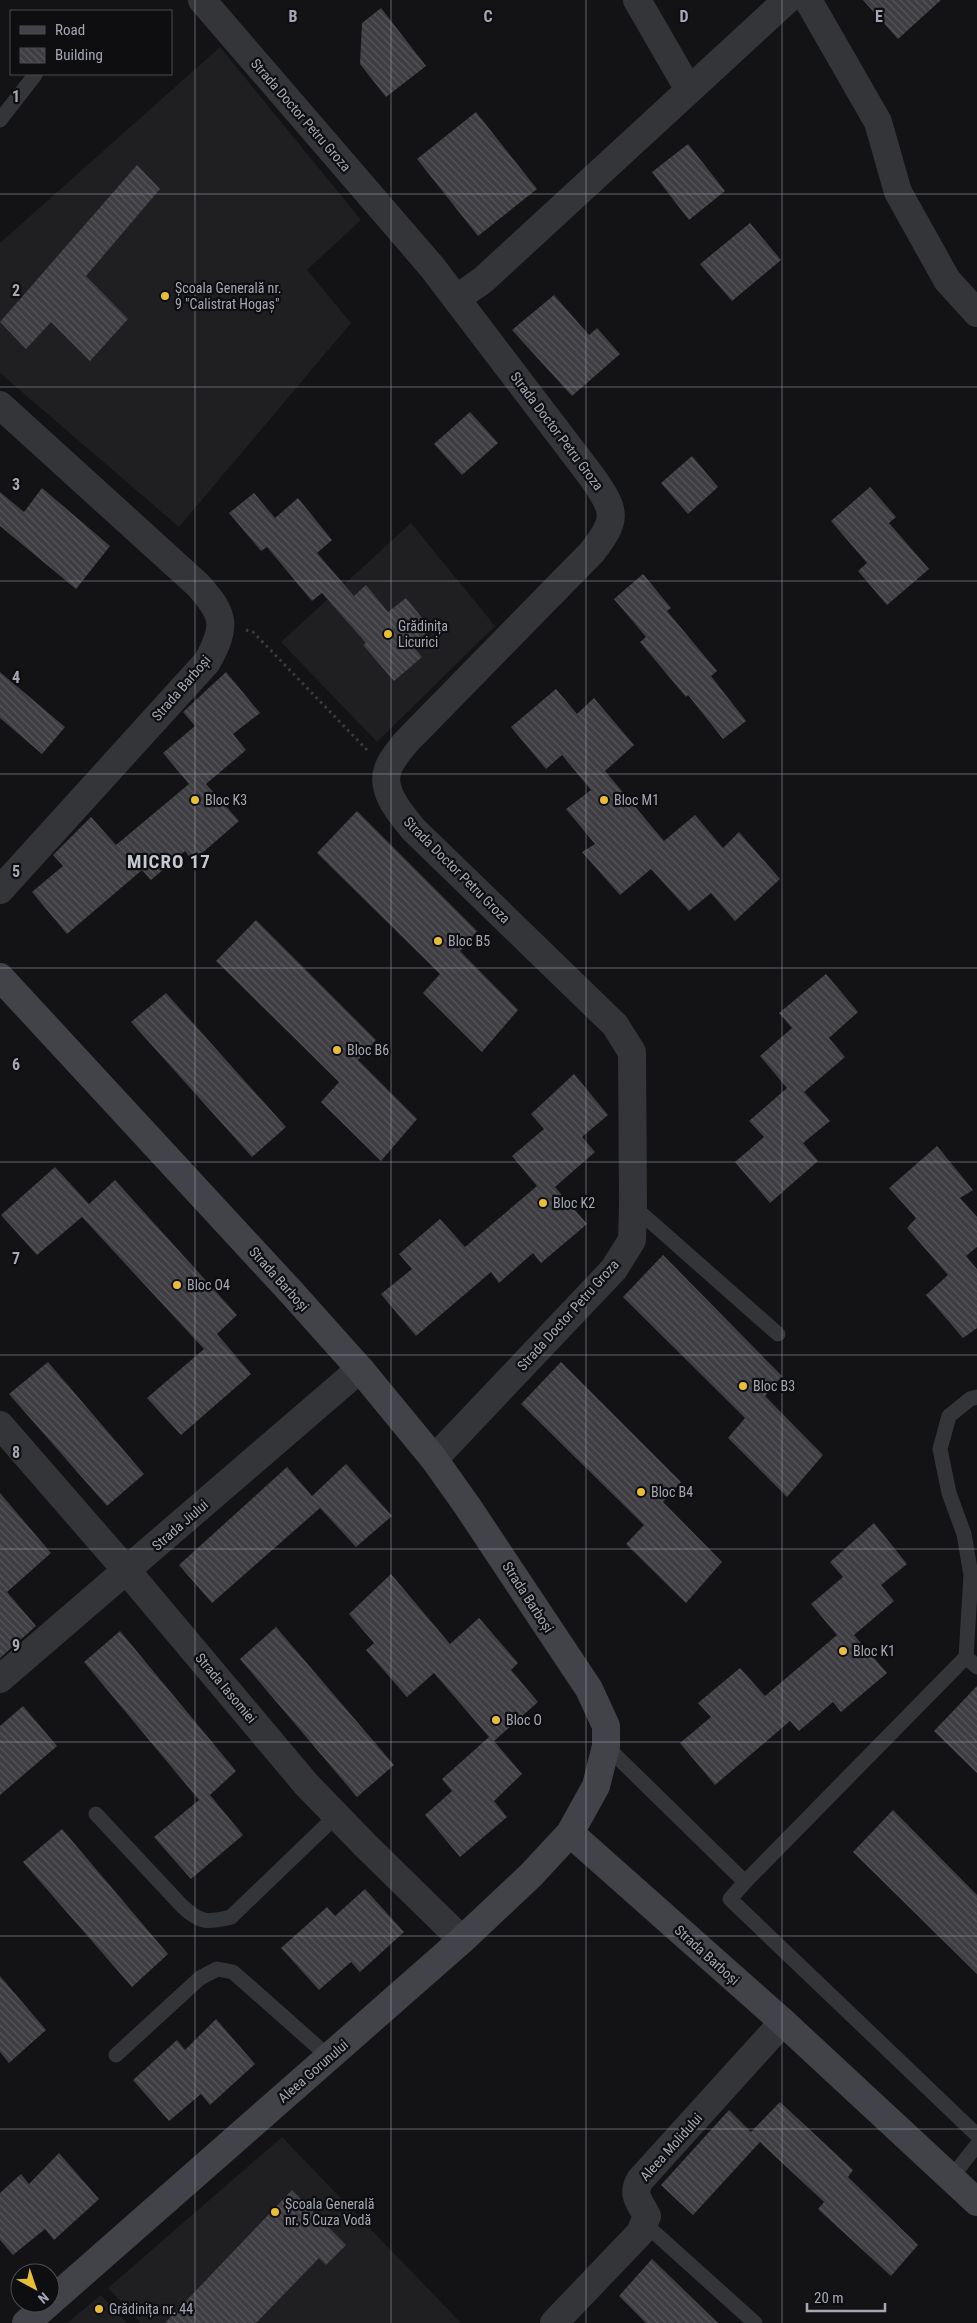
<svg xmlns="http://www.w3.org/2000/svg" width="977" height="2323" viewBox="0 0 977 2323" font-family="'Roboto Condensed',sans-serif">
	<style>
		.built { fill: #1f1f22 }
		.building { fill: url(#building-back-hatch) }
		.lines { fill: none; stroke-linecap: round; stroke-linejoin: round }
		.path { stroke: #3a3b40; stroke-width: 3; stroke-dasharray: 2.5 4; stroke-linecap: butt }
		.lane { stroke: #343539; stroke-width: 15 }
		.street { stroke: #343539; stroke-width: 28 }
		.secondary { stroke: #424349; stroke-width: 28 }
		.grid { fill: none; stroke: #a5a8b4; stroke-width: 1; stroke-opacity: 0.55 }
		.poi-dot { fill: #e8be37; stroke: #0e0e10; stroke-width: 2 }
		.labels { text-anchor: middle; dominant-baseline: central; stroke-width: 4.5; stroke-linejoin: round; paint-order: stroke }
		.street-label { font-size: 14px; fill: #a5a8b4; stroke: #0e0e10 }
		.poi-label { font-size: 14px; fill: #a5a8b4; stroke: #0e0e10; text-anchor: start }
		.district-label { font-size: 19px; font-weight: bold; letter-spacing: 1px; fill: #c6c8d1; stroke: #0e0e10 }
		.grid-label { font-size: 16px; text-anchor: middle; font-weight: bold; fill: #a5a8b4; stroke: #0e0e10; stroke-width: 4.5; stroke-linejoin: round; paint-order: stroke }
	</style>
	<defs>
		<pattern id="building-back-hatch" width="6" height="6" patternUnits="userSpaceOnUse" patternTransform="scale(1.25)"><rect width="6" height="6" fill="#3d3d42"/><path d="M-1 5l2 2M0 0l6 6M5-1l2 2" fill="none" stroke="#56565b"/></pattern>
	</defs>
	<rect width="100%" height="100%" fill="#131315"/>
	<path class="built" d="M 220,47 L 361,220 L 307,270 L 351,323 L 179,527 L 0,373 L 0,243 Z
		M 411,523 L 495,626 L 377,742 L 281,642 Z
		M 282,2137 L 461,2323 L 141,2323 L 108,2288 Z
		M 101,2295 L 127,2323 L 67,2323 Z"/>
	<path class="building" d="M 863,0 L 941,0 L 898,39 Z
		M 381,8 L 426,66 L 386,97 L 360,64 L 362,23 Z
		M 476,112 L 537,189 L 478,236 L 417,159 Z
		M 688,144 L 725,191 L 689,220 L 652,172 Z
		M 137,165 L 160,189 L 86,276 L 128,319 L 90,361 L 51,322 L 26,349 L 0,322 Z
		M 750,223 L 781,260 L 732,301 L 700,264 Z
		M 554,295 L 589,335 L 597,328 L 620,354 L 572,396 L 512,330 Z
		M 470,412 L 498,443 L 462,475 L 434,444 Z
		M 692,456 L 718,487 L 688,514 L 661,483 Z
		M 870,487 L 896,517 L 889,523 L 929,569 L 887,605 L 858,571 L 867,563 L 831,521 Z
		M 42,488 L 110,546 L 76,589 L 0,526 L 0,492 L 24,512 Z
		M 254,493 L 275,518 L 298,498 L 332,540 L 317,553 L 354,596 L 366,585 L 388,612 L 406,598 L 431,629 L 412,645 L 422,657 L 394,681 L 363,645 L 366,643 L 322,593 L 312,601 L 267,547 L 261,551 L 229,513 Z
		M 643,574 L 671,608 L 667,611 L 717,671 L 711,676 L 746,721 L 723,739 L 688,695 L 686,697 L 640,642 L 646,637 L 614,599 Z
		M 0,672 L 65,727 L 42,754 L 0,718 Z
		M 226,672 L 260,713 L 233,734 L 246,750 L 206,784 L 239,821 L 193,861 L 185,851 L 151,880 L 142,870 L 67,934 L 32,892 L 63,866 L 53,855 L 91,817 L 116,845 L 189,784 L 163,753 L 195,726 L 183,712 Z
		M 556,689 L 577,714 L 594,698 L 634,745 L 605,771 L 664,841 L 695,815 L 723,848 L 739,832 L 780,879 L 735,921 L 711,893 L 689,911 L 651,869 L 620,895 L 582,852 L 595,844 L 566,809 L 591,790 L 562,755 L 546,769 L 511,727 Z
		M 357,811 L 477,931 L 460,951 L 518,1010 L 482,1052 L 423,993 L 440,974 L 317,853 Z
		M 256,920 L 376,1040 L 358,1060 L 417,1119 L 381,1161 L 321,1102 L 339,1082 L 216,961 Z
		M 826,974 L 858,1012 L 829,1038 L 845,1057 L 804,1092 L 830,1121 L 803,1143 L 818,1161 L 770,1203 L 735,1162 L 764,1137 L 749,1121 L 787,1088 L 760,1056 L 792,1028 L 779,1013 Z
		M 166,993 L 286,1127 L 252,1157 L 131,1022 Z
		M 574,1074 L 608,1115 L 582,1137 L 595,1152 L 555,1187 L 587,1224 L 541,1263 L 533,1253 L 499,1283 L 491,1272 L 416,1336 L 381,1294 L 412,1269 L 399,1254 L 440,1219 L 465,1247 L 537,1186 L 512,1156 L 544,1129 L 531,1114 Z
		M 937,1146 L 973,1190 L 960,1198 L 977,1217 L 977,1247 L 966,1256 L 977,1269 L 977,1328 L 963,1338 L 926,1295 L 948,1275 L 907,1228 L 916,1218 L 889,1188 Z
		M 55,1167 L 89,1204 L 115,1180 L 237,1315 L 217,1334 L 251,1374 L 181,1435 L 147,1398 L 204,1349 L 82,1217 L 37,1255 L 1,1215 Z
		M 663,1255 L 782,1376 L 765,1396 L 823,1455 L 787,1497 L 728,1438 L 745,1418 L 623,1297 Z
		M 48,1362 L 144,1474 L 107,1506 L 9,1394 Z
		M 561,1362 L 681,1482 L 663,1502 L 722,1562 L 686,1603 L 626,1544 L 644,1525 L 521,1404 Z
		M 346,1464 L 392,1516 L 356,1547 L 320,1508 L 212,1603 L 179,1565 L 287,1467 L 312,1496 Z
		M 0,1493 L 51,1553 L 7,1592 L 36,1626 L 0,1658 Z
		M 874,1523 L 907,1564 L 881,1585 L 894,1601 L 854,1635 L 887,1673 L 841,1712 L 833,1702 L 799,1731 L 790,1721 L 715,1785 L 680,1743 L 711,1717 L 698,1703 L 740,1668 L 765,1696 L 837,1635 L 811,1604 L 843,1577 L 830,1562 Z
		M 391,1574 L 450,1644 L 479,1618 L 518,1663 L 511,1670 L 538,1702 L 494,1741 L 522,1774 L 494,1801 L 507,1817 L 460,1857 L 425,1815 L 452,1791 L 442,1779 L 489,1737 L 434,1673 L 407,1697 L 366,1650 L 374,1643 L 349,1614 Z
		M 276,1627 L 394,1765 L 357,1797 L 240,1659 Z
		M 120,1631 L 236,1771 L 210,1795 L 243,1835 L 191,1879 L 154,1837 L 199,1800 L 84,1662 Z
		M 977,1686 L 977,1773 L 934,1731 Z
		M 23,1706 L 57,1746 L 0,1795 L 0,1726 Z
		M 893,1810 L 977,1895 L 977,1974 L 853,1852 Z
		M 62,1829 L 168,1954 L 132,1987 L 23,1862 Z
		M 365,1889 L 404,1932 L 360,1972 L 351,1962 L 319,1990 L 281,1948 L 327,1907 L 335,1916 Z
		M 0,1976 L 46,2030 L 9,2063 L 0,2052 Z
		M 216,2019 L 255,2064 L 210,2105 L 201,2094 L 169,2121 L 133,2080 L 177,2040 L 185,2050 Z
		M 780,2102 L 853,2170 L 848,2177 L 918,2245 L 891,2276 L 818,2209 L 824,2202 L 760,2142 L 693,2215 L 661,2185 L 729,2110 L 751,2132 Z
		M 59,2153 L 99,2199 L 54,2240 L 45,2229 L 13,2255 L 0,2240 L 0,2193 L 21,2174 L 29,2184 Z
		M 292,2190 L 346,2245 L 326,2265 L 319,2258 L 256,2323 L 165,2323 Z
		M 652,2259 L 718,2323 L 646,2323 L 619,2296 Z"/>
	<g class="lines">
		<path class="path" d="M 246,630 L 253,632 L 367,750"/>
		<path class="lane" d="M 0,120 L 35,75
			M 633,1206 L 778,1334
			M 966,1657 L 971,1575 L 964,1534 L 949,1493 L 940,1449 L 949,1416 L 970,1399 L 977,1397
			M 606,1746 L 745,1882 L 730,1899 L 977,2135
			M 96,1814 L 182,1906 C 200,1923 207,1923 231,1917 L 336,1816
			M 745,1882 L 966,1657 L 977,1667
			M 116,2055 L 200,1978 L 217,1969 L 233,1972 L 329,2057
			M 951,2178 L 977,2145
			M 645,2224 L 755,2323"/>
		<path class="street" d="M 202,0 L 432,267 L 592,477 C 616,511 618,519 592,552 L 406,742 C 400,750 391,759 388,769 C 380,791 401,814 413,829 L 615,1025 L 632,1052 L 633,1206 L 632,1240 L 614,1269 L 434,1459
			M 637,0 L 689,90
			M 808,0 L 878,122 L 898,192 L 947,280 L 977,313
			M 456,299 L 483,280 L 787,0
			M 0,405 L 198,585 C 225,615 227,626 207,662 L 0,890
			M 0,1425 L 127,1571 L 306,1784 L 365,1845 L 462,1940
			M 0,1679 L 360,1369
			M 554,2323 L 640,2233 L 647,2216 C 640,2202 631,2195 640,2180 L 783,2022"/>
		<path class="secondary" d="M 0,977 L 292,1293 L 360,1369 L 434,1459 L 468,1507 L 589,1689 L 606,1726 L 606,1746 L 596,1786 L 570,1833 L 783,2022 L 977,2202
			M 50,2302 L 462,1940 L 531,1875 L 570,1833
			M 26,2323 L 49,2303"/>
	</g>
	<path class="grid" d="M 195,0 L 195,2323M 391,0 L 391,2323M 586,0 L 586,2323M 782,0 L 782,2323M 0,194 L 977,194M 0,387 L 977,387M 0,581 L 977,581M 0,774 L 977,774M 0,968 L 977,968M 0,1162 L 977,1162M 0,1355 L 977,1355M 0,1549 L 977,1549M 0,1742 L 977,1742M 0,1936 L 977,1936M 0,2129 L 977,2129"/>
	<g class="poi-dot">
		<circle cx="165" cy="296" r="5"/>
		<circle cx="388" cy="634" r="5"/>
		<circle cx="195" cy="800" r="5"/>
		<circle cx="604" cy="800" r="5"/>
		<circle cx="438" cy="941" r="5"/>
		<circle cx="337" cy="1050" r="5"/>
		<circle cx="543" cy="1203" r="5"/>
		<circle cx="177" cy="1285" r="5"/>
		<circle cx="743" cy="1386" r="5"/>
		<circle cx="641" cy="1492" r="5"/>
		<circle cx="843" cy="1651" r="5"/>
		<circle cx="496" cy="1720" r="5"/>
		<circle cx="275" cy="2212" r="5"/>
		<circle cx="99" cy="2309" r="5"/>
	</g>
	<g class="labels">
		<g class="street-label">
			<text transform="translate(301 115) rotate(49)">Strada Doctor Petru Groza</text>
			<text transform="translate(557 431) rotate(53)">Strada Doctor Petru Groza</text>
			<text transform="translate(181 688) rotate(-49)">Strada Barboși</text>
			<text transform="translate(457 870) rotate(45)">Strada Doctor Petru Groza</text>
			<text transform="translate(279 1279) rotate(48)">Strada Barboși</text>
			<text transform="translate(568 1315) rotate(-48)">Strada Doctor Petru Groza</text>
			<text transform="translate(180 1525) rotate(-41)">Strada Jiului</text>
			<text transform="translate(528 1597) rotate(57)">Strada Barboși</text>
			<text transform="translate(226 1688) rotate(50)">Strada Iasomiei</text>
			<text transform="translate(707 1955) rotate(42)">Strada Barboși</text>
			<text transform="translate(313 2071) rotate(-41)">Aleea Gorunului</text>
			<text transform="translate(671 2147) rotate(-48)">Aleea Molidului</text>
		</g>
		<g class="poi-label">
			<text x="175" y="288">Școala Generală nr.<tspan x="175" dy="16">9 "Calistrat Hogaș"</tspan></text>
			<text x="398" y="626">Grădinița<tspan x="398" dy="16">Licurici</tspan></text>
			<text x="205" y="800">Bloc K3</text>
			<text x="614" y="800">Bloc M1</text>
			<text x="448" y="941">Bloc B5</text>
			<text x="347" y="1050">Bloc B6</text>
			<text x="553" y="1203">Bloc K2</text>
			<text x="187" y="1285">Bloc O4</text>
			<text x="753" y="1386">Bloc B3</text>
			<text x="651" y="1492">Bloc B4</text>
			<text x="853" y="1651">Bloc K1</text>
			<text x="506" y="1720">Bloc O</text>
			<text x="285" y="2204">Școala Generală<tspan x="285" dy="16">nr. 5 Cuza Vodă</tspan></text>
			<text x="109" y="2309">Grădinița nr. 44</text>
		</g>
		<g class="district-label">
			<text x="169" y="861">MICRO 17</text>
		</g>
	</g>
	<g class="grid-label">
		<text x="293" y="22">B</text>
		<text x="488" y="22">C</text>
		<text x="684" y="22">D</text>
		<text x="879" y="22">E</text>
		<text x="16" y="102">1</text>
		<text x="16" y="296">2</text>
		<text x="16" y="490">3</text>
		<text x="16" y="683">4</text>
		<text x="16" y="877">5</text>
		<text x="16" y="1070">6</text>
		<text x="16" y="1264">7</text>
		<text x="16" y="1458">8</text>
		<text x="16" y="1651">9</text>
	</g>
	<rect x="10" y="10" width="162" height="65" fill="#0e0e10" stroke="#4a4c52"/>
	<rect x="20" y="26" width="25" height="8" fill="#424349" stroke="#4a4c52"/>
	<text x="55" y="35" font-size="15" fill="#a5a8b4">Road</text>
	<rect x="20" y="48" width="25" height="15" fill="url(#building-back-hatch)" stroke="#4a4c52"/>
	<text x="55" y="60" font-size="15" fill="#a5a8b4">Building</text>
	<g transform="translate(35 2288) rotate(140)"><circle r="24" fill="#0e0e10" stroke="#4a4c52"/>
	<path d="M0-4L9 19L0 12L-9 19Z" fill="#e8be37"/>
	<text y="-8" font-size="14" font-weight="bold" text-anchor="middle" fill="#a5a8b4">N</text>
	</g>
	<path d="M807 2303v8h78v-8" fill="none" stroke="#a5a8b4" stroke-width="2.5"/>
	<text x="814" y="2303" font-size="15" fill="#a5a8b4" stroke="#0e0e10" stroke-width="4" paint-order="stroke">20 m</text>
</svg>
